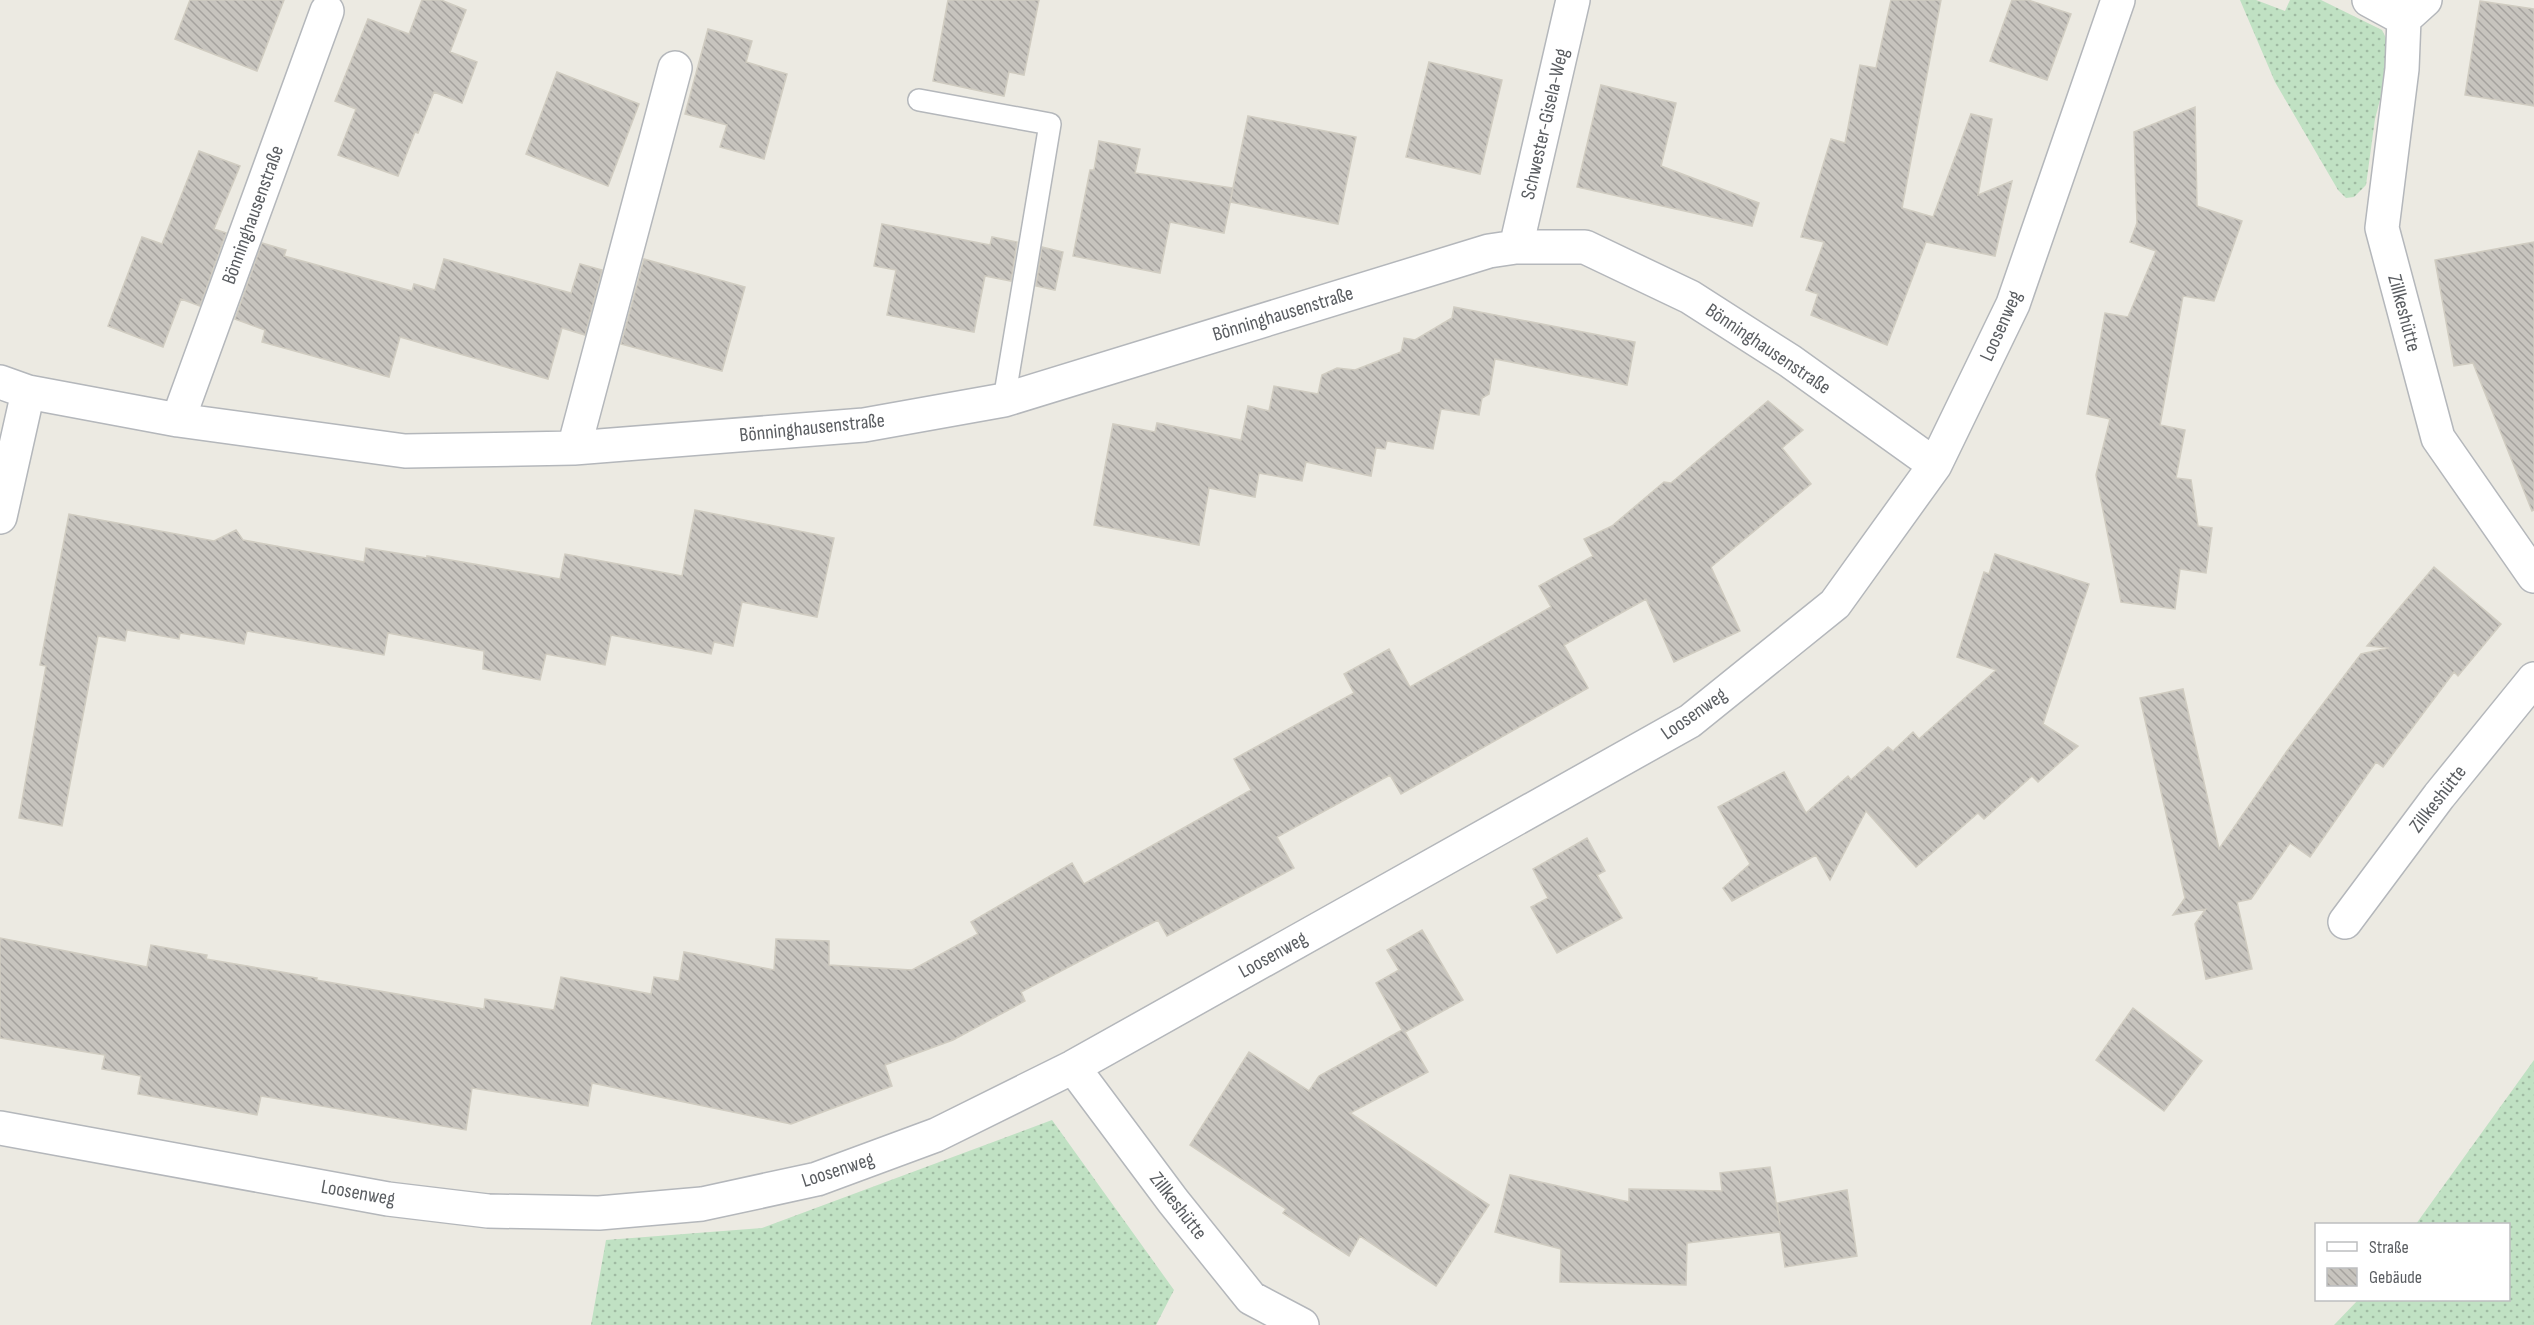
<svg xmlns="http://www.w3.org/2000/svg" width="2534" height="1325" viewBox="0 0 2534 1325" font-family="'Sofia Sans Condensed',sans-serif">
	<style>
		.grass { fill: url(#grass-dots) }
		.building { fill: url(#building-back-hatch); stroke: #d0ccc1; stroke-width: 1.5 }
		.lines { fill: none; stroke-linecap: round; stroke-linejoin: round }
		.service-casing { stroke: #b4b7bb; stroke-width: 24 }
		.minor-casing { stroke: #b4b7bb; stroke-width: 36 }
		.service { stroke: #fff; stroke-width: 21 }
		.minor { stroke: #fff; stroke-width: 33 }
		.labels { text-anchor: middle; dominant-baseline: central; stroke-width: 5; stroke-linejoin: round; paint-order: stroke }
		.street-label { font-size: 20px; fill: #5a5d61; stroke: #fff }
	</style>
	<defs>
		<pattern id="grass-dots" width="8" height="8" patternUnits="userSpaceOnUse" patternTransform="scale(1.5)"><rect width="8" height="8" fill="#c0e1c3"/><path d="M2 2h.1M6 6h.1" fill="none" stroke="#9fbaa2" stroke-width="1.8" stroke-linecap="round"/></pattern>
		<pattern id="building-back-hatch" width="6" height="6" patternUnits="userSpaceOnUse" patternTransform="scale(1.5)"><rect width="6" height="6" fill="#c7c4be"/><path d="M-1 5l2 2M0 0l6 6M5-1l2 2" fill="none" stroke="#a5a29e"/></pattern>
	</defs>
	<rect width="100%" height="100%" fill="#eceae2"/>
	<path class="grass" d="M 2240,0 L 2256,0 L 2285,11 L 2290,0 L 2321,0 L 2382,30 L 2390,46 L 2390,61 L 2375,119 L 2366,185 L 2354,197 L 2346,198 L 2338,190 L 2275,82 Z
		M 2534,1060 L 2534,1325 L 2334,1325 L 2358,1300 L 2508,1300 L 2508,1224 L 2416,1224 Z
		M 1052,1120 L 1174,1290 L 1156,1325 L 591,1325 L 606,1240 L 762,1228 Z"/>
	<path class="building" d="M 190,0 L 284,0 L 257,71 L 175,39 Z
		M 422,0 L 441,0 L 466,10 L 450,52 L 477,62 L 462,103 L 434,92 L 418,133 L 415,132 L 398,176 L 338,155 L 356,109 L 335,101 L 368,19 L 409,34 Z
		M 948,0 L 1039,0 L 1024,75 L 1009,72 L 1004,96 L 933,81 Z
		M 1891,0 L 1941,0 L 1902,208 L 1933,217 L 1971,114 L 1992,119 L 1978,195 L 2012,181 L 1995,256 L 1926,242 L 1887,345 L 1811,315 L 1818,294 L 1806,290 L 1824,242 L 1801,237 L 1831,139 L 1845,143 L 1860,65 L 1876,68 Z
		M 2012,0 L 2028,0 L 2071,14 L 2047,80 L 1990,61 Z
		M 2480,1 L 2534,9 L 2534,106 L 2465,95 Z
		M 708,29 L 752,41 L 746,62 L 787,74 L 764,159 L 720,147 L 727,125 L 685,114 Z
		M 1429,62 L 1502,80 L 1480,174 L 1406,157 Z
		M 557,72 L 639,104 L 608,186 L 526,154 Z
		M 1601,85 L 1676,103 L 1661,166 L 1759,203 L 1752,226 L 1577,187 Z
		M 2195,107 L 2197,206 L 2242,221 L 2214,301 L 2183,296 L 2160,425 L 2185,430 L 2176,478 L 2191,480 L 2198,526 L 2212,528 L 2206,573 L 2180,569 L 2175,609 L 2121,602 L 2096,475 L 2110,419 L 2087,414 L 2105,313 L 2128,317 L 2156,251 L 2130,242 L 2137,223 L 2134,132 Z
		M 1248,116 L 1356,137 L 1338,224 L 1230,202 Z
		M 1099,141 L 1140,149 L 1135,173 L 1233,188 L 1224,233 L 1170,222 L 1160,273 L 1073,256 L 1090,170 L 1094,170 Z
		M 199,151 L 240,166 L 214,229 L 226,233 L 200,306 L 181,299 L 163,347 L 108,326 L 142,237 L 162,244 Z
		M 882,224 L 990,245 L 992,237 L 1017,242 L 1011,281 L 985,276 L 974,332 L 887,315 L 896,270 L 874,266 Z
		M 2534,242 L 2534,510 L 2532,511 L 2473,363 L 2454,366 L 2435,260 Z
		M 262,243 L 286,250 L 284,256 L 412,291 L 414,284 L 435,290 L 444,259 L 571,293 L 580,264 L 602,270 L 585,335 L 562,328 L 548,379 L 400,337 L 389,377 L 262,342 L 265,330 L 235,319 Z
		M 1042,247 L 1063,252 L 1055,290 L 1036,286 Z
		M 644,259 L 745,287 L 722,371 L 621,344 Z
		M 1454,307 L 1635,342 L 1627,385 L 1495,359 L 1489,394 L 1482,398 L 1479,415 L 1441,409 L 1433,449 L 1387,441 L 1385,449 L 1376,448 L 1371,476 L 1306,462 L 1302,481 L 1259,473 L 1255,497 L 1209,488 L 1199,545 L 1094,525 L 1113,424 L 1155,432 L 1157,423 L 1241,440 L 1248,406 L 1269,411 L 1274,386 L 1318,394 L 1322,375 L 1337,368 L 1355,370 L 1401,352 L 1404,338 L 1415,340 L 1452,318 Z
		M 1768,401 L 1803,430 L 1782,448 L 1811,484 L 1711,567 L 1740,631 L 1674,662 L 1646,599 L 1564,645 L 1588,688 L 1401,794 L 1390,775 L 1277,837 L 1294,868 L 1167,936 L 1158,920 L 1021,992 L 1025,1001 L 953,1040 L 885,1065 L 892,1086 L 791,1124 L 592,1083 L 588,1106 L 472,1088 L 466,1130 L 261,1096 L 257,1115 L 138,1094 L 141,1076 L 102,1069 L 105,1055 L 0,1038 L 0,938 L 147,967 L 151,945 L 207,955 L 206,959 L 317,978 L 316,980 L 484,1009 L 485,999 L 554,1010 L 561,977 L 651,994 L 654,977 L 679,981 L 684,952 L 774,970 L 776,939 L 829,941 L 829,965 L 912,970 L 978,934 L 971,922 L 1072,863 L 1084,884 L 1251,790 L 1234,759 L 1354,693 L 1344,674 L 1389,649 L 1410,687 L 1551,607 L 1539,586 L 1593,556 L 1584,539 L 1612,526 L 1664,482 L 1671,483 Z
		M 695,510 L 834,538 L 817,617 L 742,602 L 733,646 L 714,642 L 711,654 L 611,635 L 605,665 L 546,654 L 540,680 L 483,669 L 484,651 L 388,633 L 384,655 L 247,631 L 244,644 L 180,633 L 179,639 L 127,630 L 125,641 L 98,636 L 62,826 L 19,818 L 46,666 L 40,665 L 69,514 L 214,541 L 236,530 L 243,540 L 364,562 L 366,548 L 427,558 L 427,556 L 560,579 L 565,554 L 682,576 Z
		M 1995,554 L 2089,584 L 2043,724 L 2078,746 L 2038,782 L 2032,776 L 1984,819 L 1978,813 L 1916,867 L 1866,811 L 1830,880 L 1816,855 L 1732,901 L 1723,888 L 1750,864 L 1718,807 L 1784,772 L 1806,813 L 1848,776 L 1851,780 L 1888,747 L 1893,751 L 1913,732 L 1919,739 L 1996,670 L 1957,657 L 1984,572 L 1989,574 Z
		M 2434,567 L 2501,624 L 2458,676 L 2454,672 L 2383,767 L 2376,762 L 2310,857 L 2290,843 L 2251,899 L 2237,902 L 2252,969 L 2206,979 L 2195,924 L 2206,909 L 2173,915 L 2185,898 L 2140,698 L 2183,689 L 2219,849 L 2287,751 L 2361,654 L 2389,648 L 2367,646 Z
		M 1587,838 L 1605,871 L 1597,875 L 1622,918 L 1557,953 L 1531,907 L 1548,898 L 1533,869 Z
		M 1422,930 L 1463,1000 L 1405,1032 L 1428,1072 L 1350,1113 L 1489,1205 L 1436,1286 L 1360,1236 L 1349,1256 L 1283,1213 L 1286,1209 L 1190,1145 L 1249,1052 L 1309,1091 L 1319,1076 L 1402,1030 L 1376,983 L 1399,970 L 1387,950 Z
		M 2133,1008 L 2202,1061 L 2164,1111 L 2096,1060 Z
		M 1770,1167 L 1780,1225 L 1777,1203 L 1847,1190 L 1857,1256 L 1785,1267 L 1780,1232 L 1687,1243 L 1686,1285 L 1560,1282 L 1561,1249 L 1495,1232 L 1510,1175 L 1629,1202 L 1629,1189 L 1722,1191 L 1720,1173 Z"/>
	<g class="lines">
		<defs>
			<path id="service" d="M 919,100 L 1050,124 L 1004,400"/>
			<path id="minor" d="M 2369,0 L 2404,19 L 2425,0
				M 2404,19 L 2402,69 L 2382,228 L 2438,438 L 2534,576
				M 1516,247 L 1573,0
				M 0,382 L 28,392 L 178,420 L 405,451 L 574,448 L 864,425 L 1004,400 L 1489,251 L 1516,247 L 1585,247 L 1690,297 L 1790,361 L 1935,465
				M 178,420 L 327,11
				M 574,448 L 675,68
				M 0,517 L 28,392
				M 2345,922 L 2439,796 L 2534,679
				M 1073,1067 L 1173,1201 L 1251,1298 L 1302,1325
				M 0,1128 L 388,1199 L 488,1211 L 599,1213 L 702,1204 L 817,1179 L 936,1135 L 1073,1067 L 1690,721 L 1835,604 L 1935,465 L 2013,304 L 2118,0"/>
		</defs>
		<use href="#service" class="service-casing"/>
		<use href="#minor" class="minor-casing"/>
		<use href="#service" class="service"/>
		<use href="#minor" class="minor"/>
	</g>
	<g class="labels">
		<g class="street-label">
			<text transform="translate(1545 124) rotate(-77)">Schwester-Gisela-Weg</text>
			<text transform="translate(253 215) rotate(-70)">Bönninghausenstraße</text>
			<text transform="translate(2404 313) rotate(75)">Zillkeshütte</text>
			<text transform="translate(1283 314) rotate(-17)">Bönninghausenstraße</text>
			<text transform="translate(2001 326) rotate(-66)">Loosenweg</text>
			<text transform="translate(1768 349) rotate(34)">Bönninghausenstraße</text>
			<text transform="translate(812 428) rotate(-6)">Bönninghausenstraße</text>
			<text transform="translate(1694 714) rotate(-35)">Loosenweg</text>
			<text transform="translate(2438 799) rotate(-52)">Zillkeshütte</text>
			<text transform="translate(1273 955) rotate(-29)">Loosenweg</text>
			<text transform="translate(838 1170) rotate(-18)">Loosenweg</text>
			<text transform="translate(358 1193) rotate(10)">Loosenweg</text>
			<text transform="translate(1178 1206) rotate(52)">Zillkeshütte</text>
		</g>
	</g>
	<rect x="2315" y="1223" width="195" height="78" fill="#ffffff" stroke="#bdbec0" stroke-width="1.5"/>
	<rect x="2327" y="1242" width="30" height="9" fill="#ffffff" stroke="#bdbec0" stroke-width="1.5"/>
	<text x="2369" y="1253" font-size="18" fill="#5a5d61">Straße</text>
	<rect x="2327" y="1268" width="30" height="18" fill="url(#building-back-hatch)" stroke="#bdbec0" stroke-width="1.5"/>
	<text x="2369" y="1283" font-size="18" fill="#5a5d61">Gebäude</text>
</svg>
